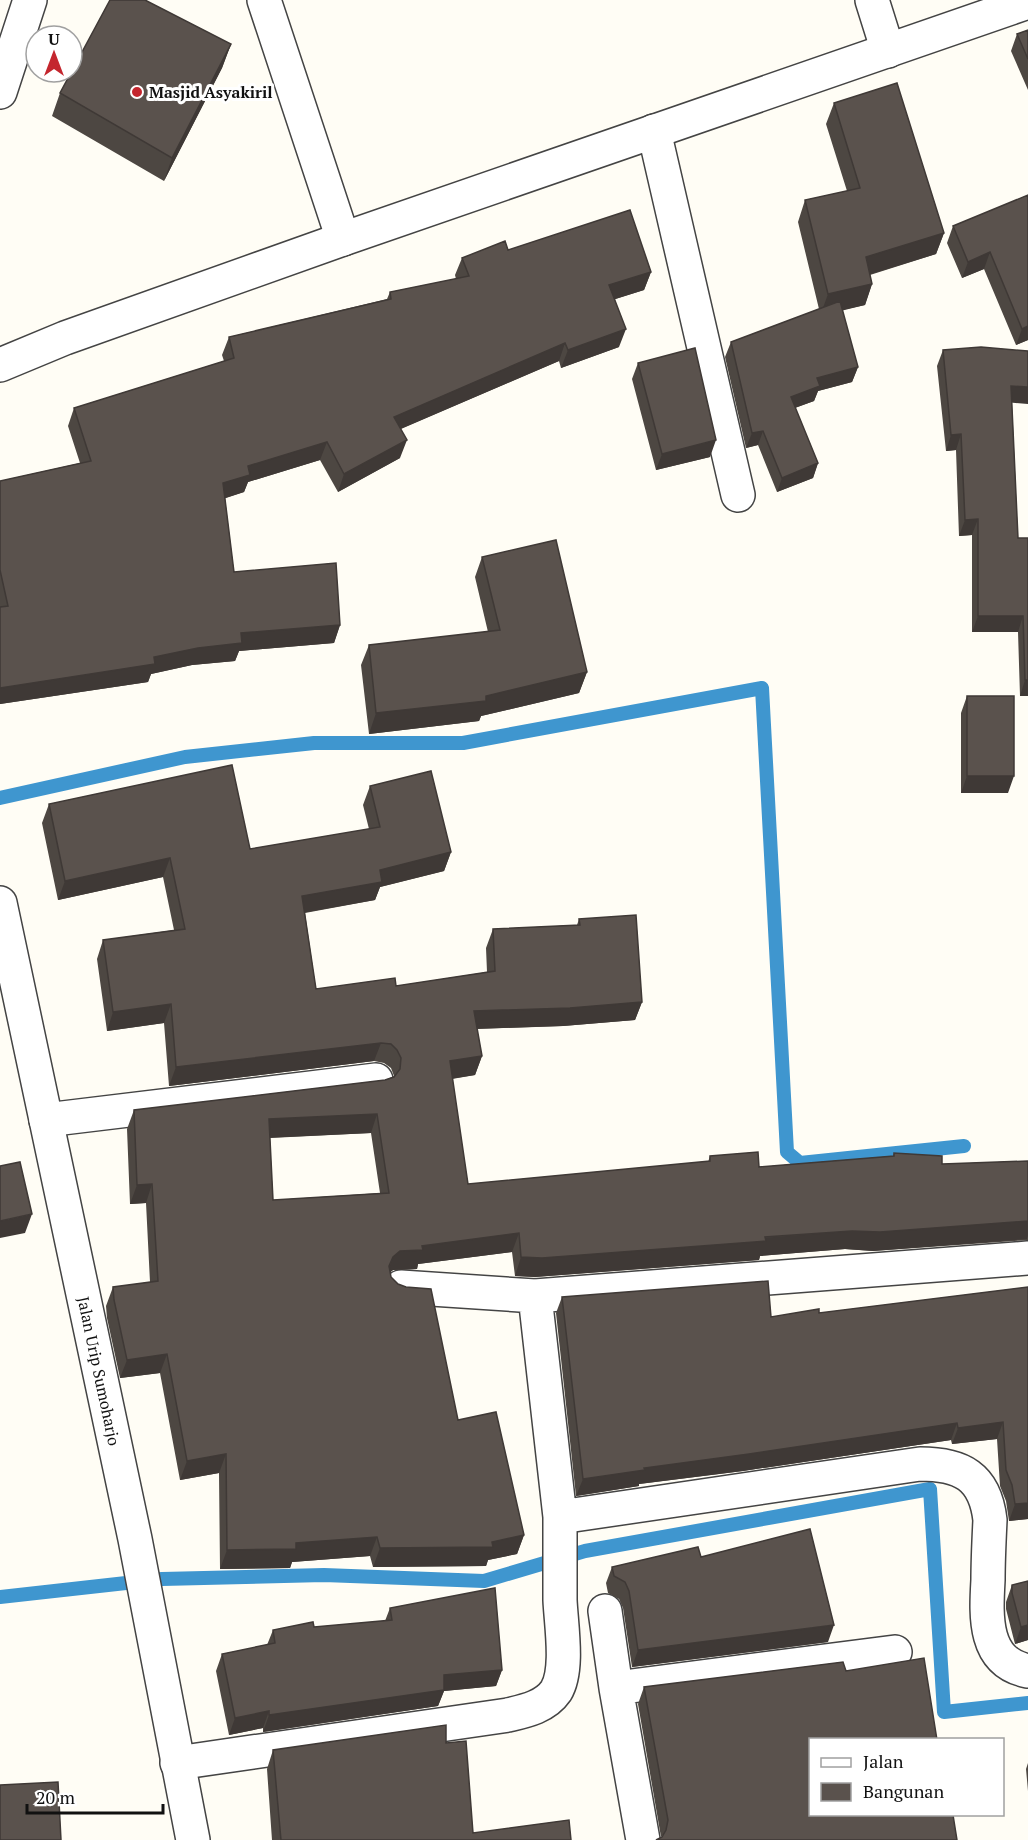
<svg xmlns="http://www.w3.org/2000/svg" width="1028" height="1840" viewBox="0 0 1028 1840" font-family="'PT Serif',serif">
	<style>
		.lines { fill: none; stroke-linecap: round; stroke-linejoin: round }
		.stream { stroke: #3f96cf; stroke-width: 14 }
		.minor-casing { stroke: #444; stroke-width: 36 }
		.tertiary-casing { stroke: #444; stroke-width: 36 }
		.minor { stroke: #fff; stroke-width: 33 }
		.tertiary { stroke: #fff; stroke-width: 33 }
		.wall { fill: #4d4742; fill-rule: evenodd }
		.shaded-wall { fill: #3f3936 }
		.building { fill: #5a524d; stroke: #3f3936; stroke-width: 1.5; fill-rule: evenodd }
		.poi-dot { fill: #c4262e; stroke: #fff; stroke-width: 2 }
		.labels { text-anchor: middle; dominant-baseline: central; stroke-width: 6; stroke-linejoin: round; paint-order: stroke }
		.poi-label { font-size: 16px; font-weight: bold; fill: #111; stroke: #fff; text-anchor: start }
		.street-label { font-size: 16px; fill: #111; stroke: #fff }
	</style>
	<rect width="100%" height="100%" fill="#fffdf5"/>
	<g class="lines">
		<path class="stream" d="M 0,798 L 185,757 L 314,743 L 463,743 L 762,688 L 787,1152 L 800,1163 L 964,1146
			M 0,1597 L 162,1579 L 324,1575 L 484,1581 L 585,1551 L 930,1489 L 944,1712 L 1028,1703"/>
		<defs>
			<path id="minor" d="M 264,0 L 343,239
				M 872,0 L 888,51
				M 0,92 L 30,0
				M 654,131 L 738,495
				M 46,1120 L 376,1080
				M 1028,1258 L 535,1296 L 560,1517 L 920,1464 C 961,1464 985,1476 990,1520 C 989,1540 988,1560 988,1580 C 986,1616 983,1662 1028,1671
				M 401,1287 L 535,1296
				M 605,1611 L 616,1688 L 643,1840
				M 616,1688 L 895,1652
				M 177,1763 L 508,1715 C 525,1711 545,1707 556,1691 C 569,1670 561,1624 560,1600 C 560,1572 560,1545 560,1517"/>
			<path id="tertiary" d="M 0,365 L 65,338 L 343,239 L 1028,2
				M 0,903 L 135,1539 L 193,1840"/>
		</defs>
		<use href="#minor" class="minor-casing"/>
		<use href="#tertiary" class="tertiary-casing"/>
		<use href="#minor" class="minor"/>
		<use href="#tertiary" class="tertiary"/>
	</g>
	<path class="wall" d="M 1028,30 L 1028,90 L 1011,51 L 1017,34 Z
		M 231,44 L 222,68 L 164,181 L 52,116 L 60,93 Z
		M 834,103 L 944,233 L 936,254 L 870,275 L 872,284 L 865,305 L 842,310 L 858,367 L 852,382 L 818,391 L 814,401 L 795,408 L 818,463 L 813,478 L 777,492 L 758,445 L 746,448 L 725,357 L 731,342 L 819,309 L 798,222 L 805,200 L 847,191 L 826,124 Z
		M 1028,195 L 1028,340 L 1016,345 L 984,269 L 962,278 L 947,243 L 953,226 Z
		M 508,250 L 651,272 L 644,290 L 615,299 L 619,347 L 561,368 L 559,361 L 400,429 L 400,458 L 338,492 L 320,460 L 248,482 L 244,492 L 225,498 L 234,572 L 340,625 L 334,643 L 239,651 L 235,661 L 192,665 L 151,674 L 148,682 L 0,704 L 0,481 L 80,463 L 68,426 L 74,408 L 224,361 L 222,355 L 229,337 L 387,299 L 390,292 L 456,279 L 455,275 L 462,258 Z
		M 943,350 L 1012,402 L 1018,538 L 1028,538 L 1028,696 L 1020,696 L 1018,632 L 972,632 L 972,535 L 959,536 L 956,450 L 946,451 L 937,366 Z
		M 638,363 L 710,457 L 656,470 L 632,379 Z
		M 482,557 L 587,672 L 579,693 L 481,716 L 479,721 L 369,734 L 361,665 L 369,645 L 488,632 L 475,577 Z
		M 967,696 L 1008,793 L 961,793 L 961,713 Z
		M 370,786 L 451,852 L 444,871 L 380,887 L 375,900 L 305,913 L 316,989 L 396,986 L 487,972 L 486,948 L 493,929 L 577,925 L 579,919 L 642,1002 L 635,1020 L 563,1026 L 477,1029 L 482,1056 L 475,1075 L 452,1079 L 468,1184 L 708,1162 L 710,1156 L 759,1167 L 893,1156 L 894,1153 L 942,1164 L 1028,1161 L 1028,1240 L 873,1251 L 845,1249 L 760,1256 L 759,1260 L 535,1277 L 515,1276 L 512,1252 L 418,1264 L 417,1269 L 393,1270 L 390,1272 L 391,1277 L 458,1420 L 524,1535 L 517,1554 L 488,1560 L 486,1566 L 373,1567 L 370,1556 L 292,1562 L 290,1568 L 220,1569 L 219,1473 L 180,1480 L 160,1373 L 120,1378 L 107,1318 L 106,1306 L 113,1287 L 150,1282 L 146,1203 L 130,1204 L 127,1129 L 134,1110 L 385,1080 L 394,1076 L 391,1068 L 384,1063 L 374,1061 L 169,1086 L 164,1023 L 107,1031 L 97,959 L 103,940 L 174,930 L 163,877 L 58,900 L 42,823 L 49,804 L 250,849 L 369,829 L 363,805 ZM 371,1133 L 380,1193 L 273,1200 L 270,1138 Z
		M 1028,1287 L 1028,1519 L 1009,1521 L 1006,1501 L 1000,1486 L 997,1439 L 952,1444 L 951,1440 L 743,1471 L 639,1484 L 639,1486 L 576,1496 L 556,1313 L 562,1297 L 771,1317 L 819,1313 Z
		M 701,1557 L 828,1642 L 632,1667 L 623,1608 L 619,1599 L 608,1593 L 606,1583 L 612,1567 Z
		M 1012,1585 L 1028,1640 L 1015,1644 L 1006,1609 L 1006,1602 Z
		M 390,1608 L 502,1670 L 496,1686 L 444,1691 L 438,1706 L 263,1732 L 263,1728 L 229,1735 L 216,1671 L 222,1654 L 267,1645 L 273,1630 L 314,1627 L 385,1621 Z
		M 843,1662 L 661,1837 L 638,1704 L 644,1687 Z
		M 446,1743 L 473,1833 L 571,1840 L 272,1840 L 267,1769 L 273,1750 Z
		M 1028,1763 L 1028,1791 L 1026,1769 Z"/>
	<path class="shaded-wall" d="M 231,44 L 222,68 L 164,181 L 172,158 Z
		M 944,233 L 936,254 L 858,278 L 866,257 Z
		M 990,252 L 984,269 L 962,278 L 968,262 Z
		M 651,272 L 644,290 L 603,303 L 609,285 Z
		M 872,284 L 865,305 L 820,316 L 828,294 Z
		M 1028,326 L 1028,340 L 1016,345 L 1022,329 Z
		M 626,329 L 619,347 L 561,368 L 568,350 Z
		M 565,343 L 559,361 L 387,435 L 394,417 Z
		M 858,367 L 852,382 L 818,391 L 814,401 L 786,411 L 791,397 L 817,378 Z
		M 1011,386 L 1028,387 L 1028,404 L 1005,402 Z
		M 763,431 L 758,445 L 746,448 L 752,433 Z
		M 961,434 L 956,450 L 946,451 L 951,435 Z
		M 407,440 L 400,458 L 338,492 L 344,474 Z
		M 716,440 L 710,457 L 656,470 L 662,454 Z
		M 327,442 L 320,460 L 248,482 L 244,492 L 217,501 L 223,483 L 248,466 Z
		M 818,463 L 813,478 L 777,492 L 782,478 Z
		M 978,519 L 972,535 L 959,536 L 965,520 Z
		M 978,616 L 1023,616 L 1018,632 L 972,632 Z
		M 340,625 L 334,643 L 239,651 L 235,661 L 192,665 L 151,674 L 148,682 L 0,704 L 0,688 L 154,657 L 241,633 Z
		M 587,672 L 579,693 L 481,716 L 479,721 L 369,734 L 376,713 L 486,696 Z
		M 1025,680 L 1028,680 L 1028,696 L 1020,696 Z
		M 967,776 L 1014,776 L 1008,793 L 961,793 Z
		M 451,852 L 444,871 L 380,887 L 375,900 L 296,914 L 302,896 L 380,870 Z
		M 170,858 L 163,877 L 58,900 L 65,881 Z
		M 642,1002 L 635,1020 L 563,1026 L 468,1029 L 474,1011 Z
		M 171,1004 L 164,1023 L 107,1031 L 113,1012 Z
		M 381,1043 L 374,1061 L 169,1086 L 176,1067 Z
		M 482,1056 L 475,1075 L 443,1080 L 450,1061 Z
		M 377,1114 L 371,1133 L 263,1138 L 269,1119 Z
		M 152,1184 L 146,1203 L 130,1204 L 137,1185 Z
		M 32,1214 L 25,1233 L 0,1238 L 0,1221 Z
		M 1028,1221 L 1028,1235 L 1027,1239 L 873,1251 L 845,1249 L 760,1256 L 759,1260 L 535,1277 L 515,1276 L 521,1257 L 852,1231 Z
		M 519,1233 L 512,1252 L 418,1264 L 417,1269 L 393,1270 L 386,1276 L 393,1257 L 400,1251 L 422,1246 Z
		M 167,1354 L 160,1373 L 120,1378 L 127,1360 Z
		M 1003,1422 L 997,1439 L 952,1444 L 958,1428 Z
		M 957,1423 L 951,1440 L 743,1471 L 639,1484 L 639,1486 L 576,1496 L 583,1479 L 644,1468 Z
		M 226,1454 L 219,1473 L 180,1480 L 187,1461 Z
		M 1028,1503 L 1028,1519 L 1009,1521 L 1015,1504 Z
		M 524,1535 L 517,1554 L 488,1560 L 486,1566 L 373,1567 L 380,1548 L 492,1542 Z
		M 377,1537 L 370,1556 L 292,1562 L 290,1568 L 220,1569 L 227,1550 L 296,1543 Z
		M 834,1625 L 828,1642 L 632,1667 L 638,1650 Z
		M 1028,1625 L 1028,1640 L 1015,1644 L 1021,1627 Z
		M 502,1670 L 496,1686 L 444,1691 L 438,1706 L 263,1732 L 269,1715 L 444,1675 Z
		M 269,1711 L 263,1728 L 229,1735 L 235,1718 Z"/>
	<path class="building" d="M 110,0 L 145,0 L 231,44 L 172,158 L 60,93 Z
		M 1028,30 L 1028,59 L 1017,34 Z
		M 897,83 L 944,233 L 866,257 L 872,284 L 828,294 L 805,200 L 860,188 L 834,103 Z
		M 1028,195 L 1028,326 L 1022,329 L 990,252 L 968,262 L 953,226 Z
		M 630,210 L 651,272 L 609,285 L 626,329 L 568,350 L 565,343 L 394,417 L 407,440 L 344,474 L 327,442 L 248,466 L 250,475 L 223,483 L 234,572 L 336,563 L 340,625 L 241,633 L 242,643 L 198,648 L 154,657 L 155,664 L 0,688 L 0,607 L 8,606 L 0,570 L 0,481 L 91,461 L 74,408 L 234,358 L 229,337 L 391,299 L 390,292 L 469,276 L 462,258 L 505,241 L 508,250 Z
		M 840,301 L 858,367 L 817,378 L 820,386 L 791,397 L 818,463 L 782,478 L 763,431 L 752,433 L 731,342 Z
		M 981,347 L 1028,351 L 1028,387 L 1011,386 L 1018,538 L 1028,538 L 1028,680 L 1025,680 L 1023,616 L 978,616 L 978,519 L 965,520 L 961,434 L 951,435 L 943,350 Z
		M 695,348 L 716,440 L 662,454 L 638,363 Z
		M 556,540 L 587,672 L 486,696 L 486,701 L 376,713 L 369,645 L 500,630 L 482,557 Z
		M 967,696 L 1014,696 L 1014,776 L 967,776 Z
		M 232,765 L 250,849 L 380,827 L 370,786 L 431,771 L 451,852 L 380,870 L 382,882 L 302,896 L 316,989 L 395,978 L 396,986 L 495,971 L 493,929 L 580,925 L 579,919 L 636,915 L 642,1002 L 570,1008 L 474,1011 L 482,1056 L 450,1061 L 468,1184 L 710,1161 L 710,1156 L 758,1152 L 759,1167 L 894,1156 L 894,1153 L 942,1156 L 942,1164 L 1028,1161 L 1028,1221 L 880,1232 L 852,1231 L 765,1237 L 766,1241 L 542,1258 L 521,1257 L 519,1233 L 422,1246 L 423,1250 L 400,1251 L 393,1257 L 389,1266 L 391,1277 L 398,1284 L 406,1287 L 431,1289 L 458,1420 L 496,1412 L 524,1535 L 492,1542 L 493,1547 L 380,1548 L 377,1537 L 296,1543 L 296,1549 L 227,1550 L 226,1454 L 187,1461 L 167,1354 L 127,1360 L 114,1300 L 113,1287 L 158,1281 L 152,1184 L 137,1185 L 134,1110 L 385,1080 L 394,1077 L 400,1069 L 401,1058 L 397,1050 L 391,1044 L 381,1043 L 176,1067 L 171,1004 L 113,1012 L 103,940 L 185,929 L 170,858 L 65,881 L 49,804 ZM 377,1114 L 389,1193 L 273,1200 L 269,1119 Z
		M 20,1162 L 32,1214 L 0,1221 L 0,1166 Z
		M 768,1281 L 771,1317 L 819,1309 L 819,1313 L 1028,1287 L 1028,1503 L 1015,1504 L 1012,1485 L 1006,1470 L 1003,1422 L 958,1428 L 957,1423 L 749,1454 L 644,1468 L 645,1470 L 583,1479 L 562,1297 Z
		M 810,1529 L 834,1625 L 638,1650 L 629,1591 L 625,1582 L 614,1576 L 612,1567 L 698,1547 L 701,1557 Z
		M 1028,1581 L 1028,1625 L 1021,1627 L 1012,1593 L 1012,1585 Z
		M 495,1588 L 502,1670 L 444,1675 L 444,1690 L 269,1715 L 269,1711 L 235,1718 L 222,1654 L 275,1643 L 273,1630 L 313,1622 L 314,1627 L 392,1620 L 390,1608 Z
		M 924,1658 L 937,1740 L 810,1740 L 810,1815 L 953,1815 L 957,1840 L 656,1840 L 662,1837 L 666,1830 L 668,1820 L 644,1687 L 843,1662 L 846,1671 Z
		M 446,1725 L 446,1743 L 466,1741 L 473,1833 L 569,1820 L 571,1840 L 281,1840 L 273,1750 Z
		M 58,1782 L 61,1840 L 0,1840 L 0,1785 Z"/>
	<circle class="poi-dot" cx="137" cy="92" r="6"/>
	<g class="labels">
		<g class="poi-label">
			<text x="149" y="92">Masjid Asyakiril</text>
		</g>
		<g class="street-label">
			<text transform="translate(99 1371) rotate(78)">Jalan Urip Sumoharjo</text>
		</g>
	</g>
	<rect x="809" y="1738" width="195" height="78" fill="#ffffff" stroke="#a0a0a0" stroke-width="1.5"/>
	<rect x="821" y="1758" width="30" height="9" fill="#ffffff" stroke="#a0a0a0" stroke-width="1.5"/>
	<text x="863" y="1768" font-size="18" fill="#111111">Jalan</text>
	<rect x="821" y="1783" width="30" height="18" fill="#5a524d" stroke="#a0a0a0" stroke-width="1.5"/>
	<text x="863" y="1798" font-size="18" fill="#111111">Bangunan</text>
	<g transform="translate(54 54)"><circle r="28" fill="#ffffff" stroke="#a0a0a0" stroke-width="1.5"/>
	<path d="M0-4.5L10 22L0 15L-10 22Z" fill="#c4262e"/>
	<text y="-9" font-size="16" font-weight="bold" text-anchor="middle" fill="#111111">U</text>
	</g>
	<path d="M27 1804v9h136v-9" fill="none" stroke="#111111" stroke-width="3"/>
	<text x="36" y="1804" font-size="18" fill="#111111" stroke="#ffffff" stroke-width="4.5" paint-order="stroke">20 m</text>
</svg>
